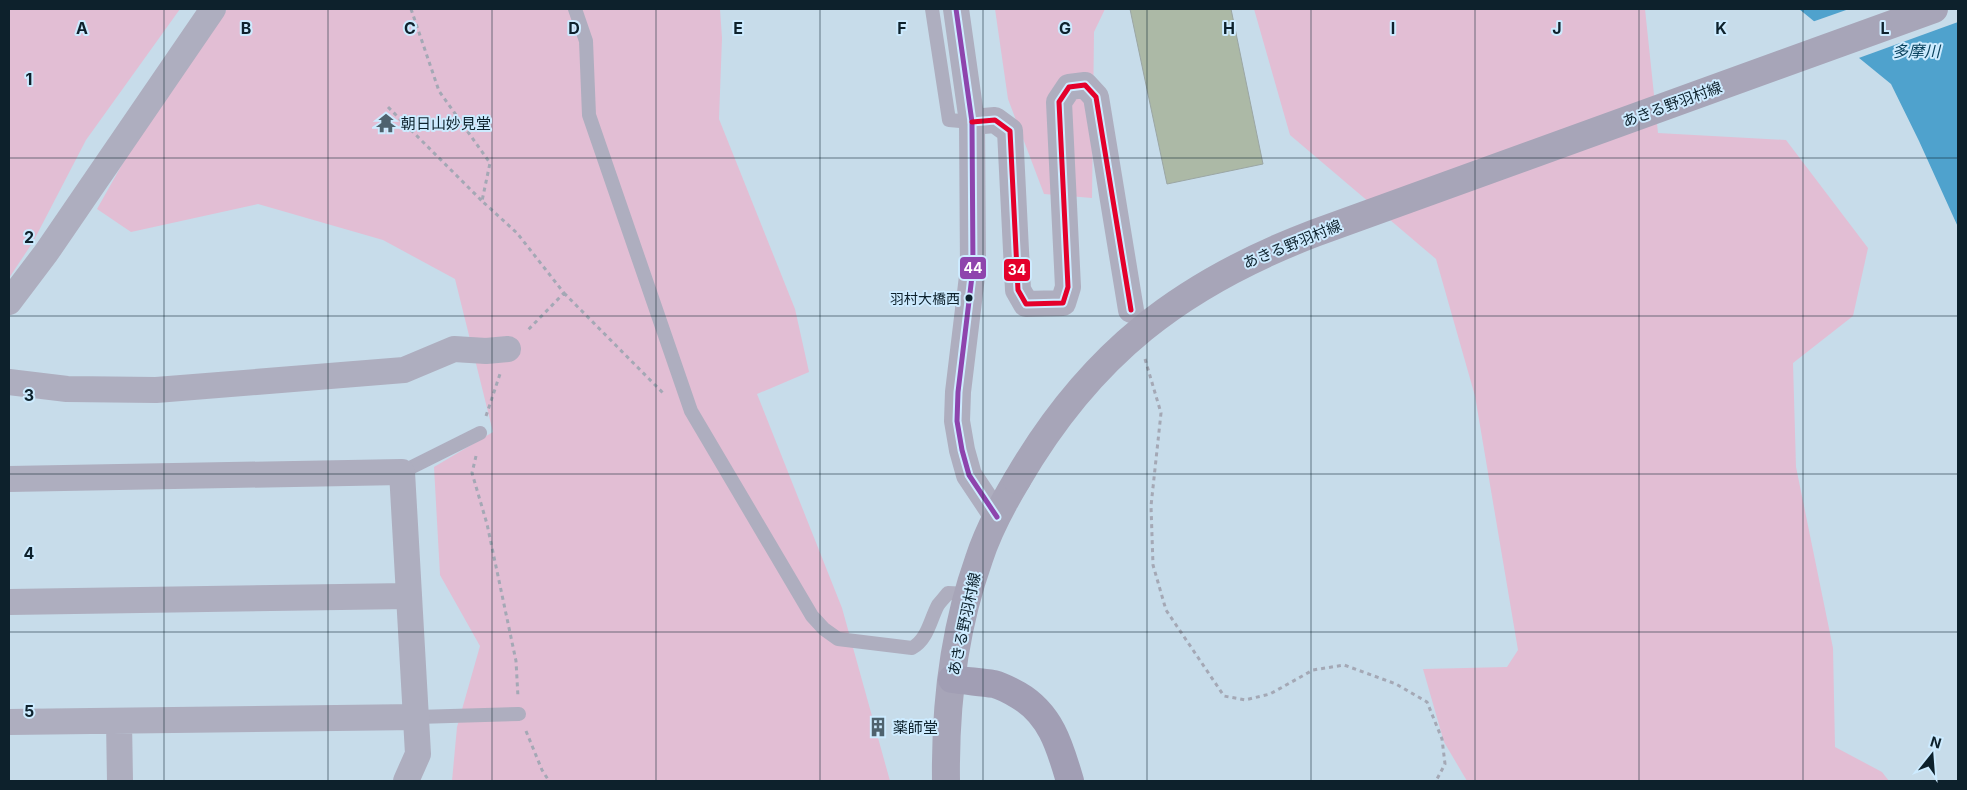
<svg xmlns="http://www.w3.org/2000/svg" width="1967" height="790" viewBox="0 0 1967 790" font-family="Inter,'Noto Sans JP',sans-serif">
	<style>
		.green { fill: #e2bed4 }
		.water { fill: #4fa2cd }
		.pier { fill: #c7dcea }
		.building { fill: #acb9a6; stroke: #9ba6a4 }
		.lines { fill: none; stroke-linecap: round; stroke-linejoin: round }
		.path { stroke: #a4a8b5; stroke-width: 3; stroke-dasharray: 4 4; stroke-linecap: butt }
		.service { stroke: #aeaebf; stroke-width: 14 }
		.minor { stroke: #aeaebf; stroke-width: 26 }
		.secondary { stroke: #a7a5b8; stroke-width: 28 }
		.primary { stroke: #a19eb4; stroke-width: 28 }
		.secondary-bridge { stroke: #a7a5b8; stroke-width: 28 }
		.bus-1-casing { stroke: #cdebff; stroke-width: 9 }
		.bus-2-casing { stroke: #cdebff; stroke-width: 9 }
		.bus-1 { stroke: #8e44ad; stroke-width: 5 }
		.bus-2 { stroke: #e4002b; stroke-width: 5 }
		.grid { fill: none; stroke: #0d212c; stroke-width: 1; stroke-opacity: 0.55 }
		.bus-dot { fill: #0d212c; stroke: #cdebff; stroke-width: 2 }
		.labels { text-anchor: middle; dominant-baseline: central; stroke-width: 4; stroke-linejoin: round; paint-order: stroke }
		.bus-label { font-size: 14px; fill: #0d212c; stroke: #cdebff; text-anchor: end }
		.street-label { font-size: 15px; fill: #0d212c; stroke: #cdebff }
		.poi-label { font-size: 15px; fill: #0d212c; stroke: #cdebff; text-anchor: start }
		.water-label { font-size: 16px; font-style: italic; fill: #09425e; stroke: #cdebff }
		.grid-label { font-size: 16px; text-anchor: middle; font-weight: bold; fill: #0d212c; stroke: #cdebff; stroke-width: 4; stroke-linejoin: round; paint-order: stroke }
		.line-badge { stroke: #cdebff; stroke-width: 2 }
		.badge-label { font-size: 14px; text-anchor: middle; font-weight: bold; fill: #fff }
	</style>
	<rect width="100%" height="100%" fill="#c7dcea"/>
	<path class="green" d="M 9,9 L 180,9 L 86,140 L 33,242 L 9,278 Z
		M 227,9 L 720,9 L 722,38 L 719,119 L 795,309 L 809,372 L 757,394 L 842,608 L 890,781 L 452,781 L 457,727 L 480,646 L 440,575 L 434,467 L 493,432 L 455,279 L 383,240 L 258,204 L 131,232 L 97,209 L 164,90 Z
		M 995,9 L 1105,9 L 1094,32 L 1092,198 L 1044,194 L 1008,99 Z
		M 1254,9 L 1645,9 L 1658,133 L 1786,140 L 1868,248 L 1853,316 L 1793,363 L 1796,467 L 1833,648 L 1835,747 L 1882,772 L 1889,781 L 1467,781 L 1444,742 L 1423,669 L 1507,667 L 1518,650 L 1475,396 L 1436,259 L 1290,135 Z"/>
	<path class="water" d="M 1799,9 L 1958,9 L 1958,227 L 1919,141 L 1891,84 Z"/>
	<path class="pier" d="M 1849,9 L 1958,9 L 1958,22 L 1856,59 L 1812,22 Z"/>
	<path class="building" d="M 1130,9 L 1231,9 L 1263,164 L 1167,184 Z"/>
	<g class="lines">
		<path class="path" d="M 411,9 L 439,91 L 490,163 L 482,201 L 517,233 L 564,293 L 526,332
			M 388,107 L 482,201
			M 564,293 L 665,395
			M 1145,359 L 1161,413 L 1151,506 L 1153,565 L 1166,610 L 1224,696 L 1245,700 L 1270,694 L 1313,670 L 1344,665 L 1396,684 L 1427,702 L 1442,739 L 1445,764 L 1436,781
			M 486,416 L 500,374
			M 476,456 L 472,473 L 487,524 L 516,661 L 518,697
			M 526,731 L 542,770 L 549,781"/>
		<path class="service" d="M 575,9 L 586,41 L 589,115 L 691,411 L 812,616 L 824,629 L 838,639 L 912,648 C 928,639 930,620 938,605 C 941,601 945,597 948,593 L 968,594
			M 932,9 L 949,120 L 972,122
			M 402,472 L 480,433
			M 417,717 L 519,714"/>
		<path class="minor" d="M 956,9 L 972,122 L 973,268 L 958,392 L 957,421 L 962,450 L 969,475 L 997,517
			M 972,122 L 995,120 L 1010,131 L 1018,290 L 1026,304 L 1063,303 L 1068,287 L 1059,102 L 1069,87 L 1085,85 L 1096,97 L 1131,310
			M 9,302 L 46,253 L 213,9
			M 9,382 L 67,389 L 156,390 L 404,370 L 454,349 L 486,351 L 508,349
			M 9,479 L 402,472 L 418,754 L 406,781
			M 9,602 L 409,596
			M 119,721 L 120,781
			M 9,722 L 417,717"/>
		<path class="secondary" d="M 946,781 C 945,707 954,629 979,559 C 988,531 1002,505 1017,480"/>
		<path class="primary" d="M 952,679 C 966,681 980,682 994,684 C 1002,686 1011,691 1018,695 C 1051,714 1060,747 1070,781"/>
		<path class="secondary-bridge" d="M 1017,480 C 1090,354 1181,284 1315,233 L 1934,9"/>
		<defs>
			<path id="bus-1" d="M 956,9 L 972,122 L 973,268 L 958,392 L 957,421 L 962,450 L 969,475 L 997,517"/>
			<path id="bus-2" d="M 972,122 L 995,120 L 1010,131 L 1018,290 L 1026,304 L 1063,303 L 1068,287 L 1059,102 L 1069,87 L 1085,85 L 1096,97 L 1131,310"/>
		</defs>
		<use href="#bus-1" class="bus-1-casing"/>
		<use href="#bus-2" class="bus-2-casing"/>
		<use href="#bus-1" class="bus-1"/>
		<use href="#bus-2" class="bus-2"/>
	</g>
	<path class="grid" d="M 164,9 L 164,781M 328,9 L 328,781M 492,9 L 492,781M 656,9 L 656,781M 820,9 L 820,781M 983,9 L 983,781M 1147,9 L 1147,781M 1311,9 L 1311,781M 1475,9 L 1475,781M 1639,9 L 1639,781M 1803,9 L 1803,781M 9,158 L 1958,158M 9,316 L 1958,316M 9,474 L 1958,474M 9,632 L 1958,632"/>
	<defs>
		<symbol id="temple-bare" viewBox="-9 -9 18 18"><path d="M0-6L5-2H3V0L6.5 2.5H4V6H1.5V3h-3V6H-4V2.5H-6.5L-3 0V-2H-5Z" fill="#4e626e" stroke="#cdebff" stroke-width="2.5" paint-order="stroke"/></symbol>
		<symbol id="building-bare" viewBox="-9 -9 18 18"><path d="M-4-6H4V6H1V3H-1V6H-4ZM-2.5-4.3h1.7v1.8h-1.7ZM.8-4.3h1.7v1.8H.8ZM-2.5-1h1.7V.8h-1.7ZM.8-1h1.7V.8H.8Z" fill="#4e626e" stroke="#cdebff" stroke-width="2.5" paint-order="stroke"/></symbol>
	</defs>
	<g fill-rule="evenodd">
		<use href="#temple-bare" x="372" y="109" width="28" height="28"/>
		<use href="#building-bare" x="864" y="713" width="28" height="28"/>
	</g>
	<circle class="bus-dot" cx="969" cy="298" r="4.5"/>
	<g class="labels">
		<g class="bus-label">
			<text x="960" y="298">羽村大橋西</text>
		</g>
		<g class="street-label">
			<text transform="translate(1672 104) rotate(-20)">あきる野羽村線</text>
			<text transform="translate(1292 244) rotate(-22)">あきる野羽村線</text>
			<text transform="translate(964 624) rotate(-78)">あきる野羽村線</text>
		</g>
		<g class="poi-label">
			<text x="401" y="123">朝日山妙見堂</text>
			<text x="893" y="727">薬師堂</text>
		</g>
		<g class="water-label">
			<text x="1916" y="51">多摩川</text>
		</g>
	</g>
	<g class="grid-label">
		<text x="82" y="34">A</text>
		<text x="246" y="34">B</text>
		<text x="410" y="34">C</text>
		<text x="574" y="34">D</text>
		<text x="738" y="34">E</text>
		<text x="902" y="34">F</text>
		<text x="1065" y="34">G</text>
		<text x="1229" y="34">H</text>
		<text x="1393" y="34">I</text>
		<text x="1557" y="34">J</text>
		<text x="1721" y="34">K</text>
		<text x="1885" y="34">L</text>
		<text x="29" y="85">1</text>
		<text x="29" y="243">2</text>
		<text x="29" y="401">3</text>
		<text x="29" y="559">4</text>
		<text x="29" y="717">5</text>
	</g>
	<g class="line-badge">
		<rect x="959" y="256" width="28" height="24" rx="5" fill="#8e44ad"/>
		<rect x="1003" y="258" width="28" height="24" rx="5" fill="#e4002b"/>
	</g>
	<g class="badge-label">
		<text x="973" y="273">44</text>
		<text x="1017" y="275">34</text>
	</g>
	<rect width="1967" height="790" fill="none" stroke="#0d212c" stroke-width="20"/>
	<g transform="translate(1932 755) rotate(17)" stroke="#cdebff" stroke-width="4" paint-order="stroke">
	<path d="M0-4L9 19L0 12L-9 19Z" fill="#0d212c"/>
	<text y="-8" font-size="14" font-weight="bold" text-anchor="middle" fill="#0d212c">N</text>
	</g>
</svg>
